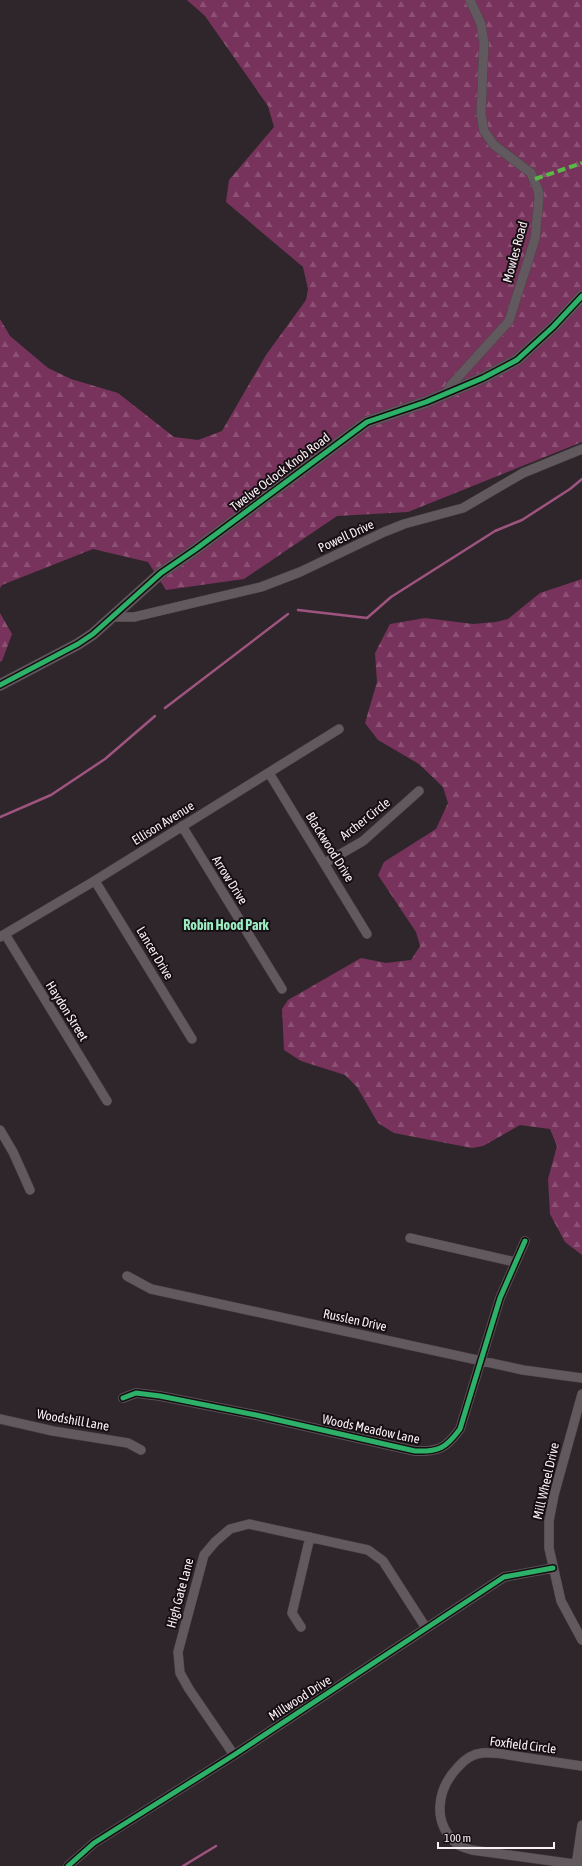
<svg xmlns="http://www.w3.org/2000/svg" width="582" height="1866" viewBox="0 0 582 1866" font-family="'Asap Condensed',sans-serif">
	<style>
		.forest { fill: url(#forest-firs) }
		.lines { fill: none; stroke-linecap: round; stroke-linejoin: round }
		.stream { stroke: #9f5480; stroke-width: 2.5 }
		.minor-casing { stroke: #4d4549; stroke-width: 10 }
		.tertiary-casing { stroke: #4d4549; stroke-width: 12 }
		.minor { stroke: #61595d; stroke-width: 9 }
		.tertiary { stroke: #61595d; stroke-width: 11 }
		.quiet { stroke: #58b947; stroke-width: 4; stroke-dasharray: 8 4; stroke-linecap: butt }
		.cycleway-casing { stroke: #160e12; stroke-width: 8 }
		.cycleway { stroke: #2db169; stroke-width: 5 }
		.labels { text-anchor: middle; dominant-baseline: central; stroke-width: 4; stroke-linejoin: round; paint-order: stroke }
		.street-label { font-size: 13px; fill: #fbeff5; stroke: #160e12 }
		.neighbourhood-label { font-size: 14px; font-weight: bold; fill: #9aecc2; stroke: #160e12 }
	</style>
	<defs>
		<pattern id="forest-firs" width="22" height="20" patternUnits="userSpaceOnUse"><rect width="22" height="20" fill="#78335c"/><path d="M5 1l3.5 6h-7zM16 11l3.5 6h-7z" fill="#8c5174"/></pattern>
	</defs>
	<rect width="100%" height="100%" fill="#2f262b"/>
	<path class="forest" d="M 187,0 L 582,0 L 582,442 L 408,512 L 337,516 L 244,579 L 166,590 L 148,562 L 93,549 L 2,585 L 0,588 L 0,319 L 10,336 L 48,368 L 71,379 L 118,393 L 174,437 L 198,440 L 222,431 L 266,355 L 306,300 L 308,289 L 303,267 L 226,202 L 229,180 L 274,127 L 268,106 L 205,16 Z
		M 582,579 L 582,1255 L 565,1242 L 550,1214 L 548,1179 L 557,1146 L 550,1129 L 520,1125 L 483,1146 L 472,1148 L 394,1133 L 378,1123 L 357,1087 L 345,1075 L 301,1061 L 284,1050 L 282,1009 L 288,1000 L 361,958 L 386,963 L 411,960 L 420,946 L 416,932 L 378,875 L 384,862 L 436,829 L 448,803 L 443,787 L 419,764 L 378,740 L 365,723 L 377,682 L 375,653 L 390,624 L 425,618 L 473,624 L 496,622 L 508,619 L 540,593 Z
		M 0,613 L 12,634 L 2,661 L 0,662 Z"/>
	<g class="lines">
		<path class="stream" d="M 298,610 L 367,618 L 391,597 L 495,531 L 522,520 L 570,489 L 582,479
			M 165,708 L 288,614
			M 0,817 L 51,795 L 105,759 L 155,716
			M 183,1866 L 216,1846"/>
		<defs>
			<path id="minor" d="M 447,393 L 451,385 L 509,321 L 535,239 L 539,197 L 538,190 L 531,173 L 494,145 L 484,131 L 481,114 L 484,43 L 481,24 L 470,0
				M 112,617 L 134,617 L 261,587 L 300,572 L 384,532 L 404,524 L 463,508 L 523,473 L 582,449
				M 269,773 L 367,934
				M 182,826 L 282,989
				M 325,863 L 363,841 L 419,791
				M 95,881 L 192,1039
				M 5,934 L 107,1101
				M 0,937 L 91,883 L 339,729
				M 0,1130 L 13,1152 L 30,1190
				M 410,1238 L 515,1262
				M 127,1276 L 151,1289 L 523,1370 L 582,1378
				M 582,1394 L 554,1495 L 549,1521 L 549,1548 L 561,1601 L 582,1640
				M 123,1398 L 136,1393 L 160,1396 L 256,1415 L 415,1451 C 439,1452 446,1448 460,1429 L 500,1298 L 525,1241
				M 0,1419 L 53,1431 L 128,1443 L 141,1450
				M 301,1627 L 292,1613 L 310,1537
				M 234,1755 L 189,1689 L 180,1673 L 178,1652 L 204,1555 L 215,1542 L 230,1529 L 249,1524 L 368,1550 L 383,1561 L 426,1628
				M 582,1766 C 562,1763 542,1760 521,1757 C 509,1755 495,1752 482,1753 C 473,1754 464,1760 458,1767 C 437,1789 431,1823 458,1845 C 462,1847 468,1849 472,1850 L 582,1865
				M 68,1866 L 94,1843 L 234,1755 L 504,1577 L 553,1568
				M 576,1866 L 582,1825"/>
			<path id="tertiary" d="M 0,685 L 78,644 L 93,634 L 161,573 L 196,549 L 367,422 L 426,402 L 483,378 L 517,360 L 553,327 L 582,296"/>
		</defs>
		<use href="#minor" class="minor-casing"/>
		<use href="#tertiary" class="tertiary-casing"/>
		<use href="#minor" class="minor"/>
		<use href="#tertiary" class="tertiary"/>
		<path class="quiet" d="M 535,179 L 582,163"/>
		<defs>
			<path id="cycleway" d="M 0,685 L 78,644 L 93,634 L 161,573 L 196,549 L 367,422 L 426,402 L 483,378 L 517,360 L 553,327 L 582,296
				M 123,1398 L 136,1393 L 160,1396 L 256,1415 L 415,1451 C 439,1452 446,1448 460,1429 L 500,1298 L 525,1241
				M 68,1866 L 94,1843 L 234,1755 L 504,1577 L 553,1568"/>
		</defs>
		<use href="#cycleway" class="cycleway-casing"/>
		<use href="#cycleway" class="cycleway"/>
	</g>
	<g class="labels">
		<g class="street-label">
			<text transform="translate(515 252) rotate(-75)">Mowles Road</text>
			<text transform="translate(280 472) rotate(-37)">Twelve Oclock Knob Road</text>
			<text transform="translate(346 536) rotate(-25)">Powell Drive</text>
			<text transform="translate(365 819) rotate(-38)">Archer Circle</text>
			<text transform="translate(163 823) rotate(-32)">Ellison Avenue</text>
			<text transform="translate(330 847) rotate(58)">Blackwood Drive</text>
			<text transform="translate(230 880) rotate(58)">Arrow Drive</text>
			<text transform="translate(155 953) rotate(59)">Lancer Drive</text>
			<text transform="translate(67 1011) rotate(58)">Haydon Street</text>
			<text transform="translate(355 1320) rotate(12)">Russlen Drive</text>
			<text transform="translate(73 1420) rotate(10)">Woodshill Lane</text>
			<text transform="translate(371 1429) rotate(12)">Woods Meadow Lane</text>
			<text transform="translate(546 1481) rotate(-77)">Mill Wheel Drive</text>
			<text transform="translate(180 1593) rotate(-75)">High Gate Lane</text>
			<text transform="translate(300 1698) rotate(-33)">Millwood Drive</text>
			<text transform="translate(523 1745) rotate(7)">Foxfield Circle</text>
		</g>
		<g class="neighbourhood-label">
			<text x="226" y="925">Robin Hood Park</text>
		</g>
	</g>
	<path d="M438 1842v6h116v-6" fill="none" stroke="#fbeff5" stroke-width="2"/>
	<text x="444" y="1842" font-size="12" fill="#fbeff5" stroke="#160e12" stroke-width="3" paint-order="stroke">100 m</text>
</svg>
